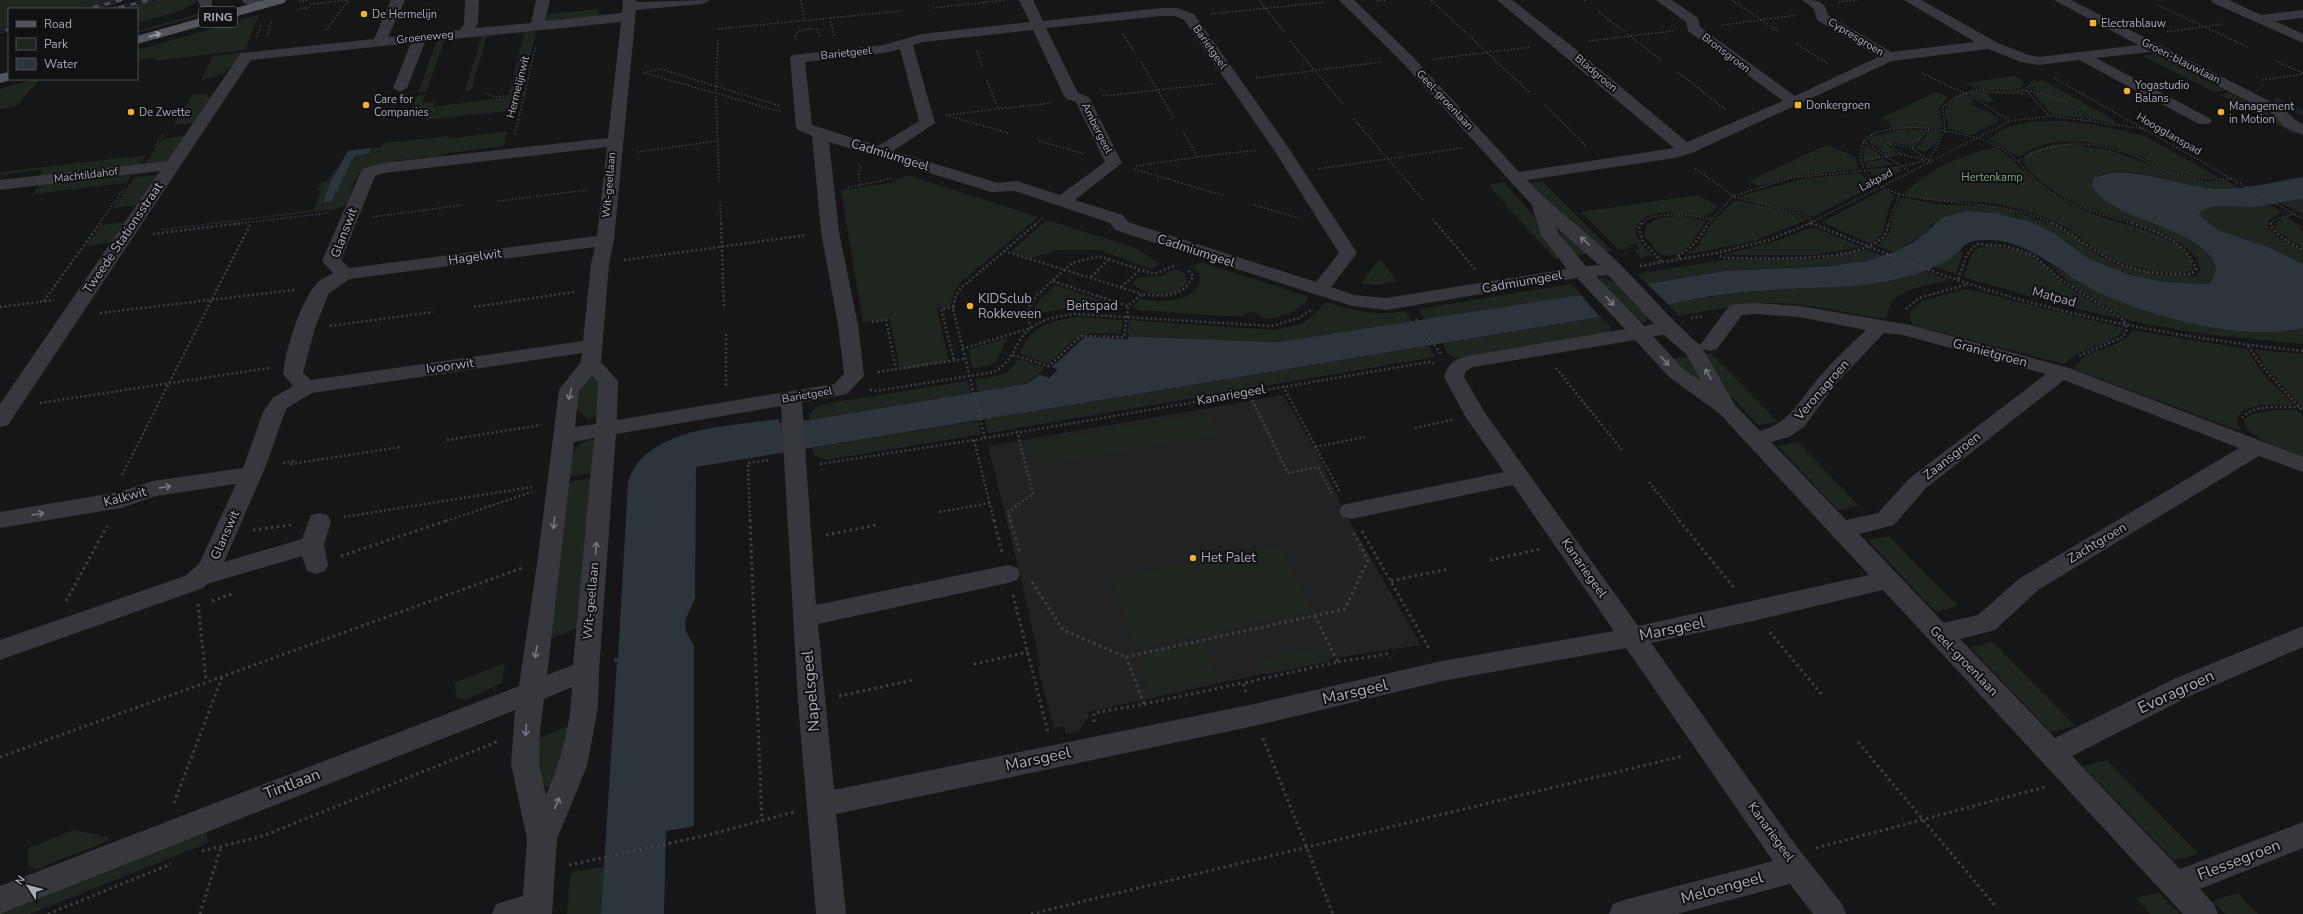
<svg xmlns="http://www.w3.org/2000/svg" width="2303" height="914" viewBox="0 0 2303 914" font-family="'Nunito Sans',sans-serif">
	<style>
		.built { fill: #222225 }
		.green { fill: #1e261f }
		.water { fill: #2c353c }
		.pier { fill: #161618 }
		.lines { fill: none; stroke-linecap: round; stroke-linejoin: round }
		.path-far2 { stroke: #3d3f44; stroke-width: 1.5; stroke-dasharray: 1.5 2; stroke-linecap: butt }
		.path-far1 { stroke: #3d3f44; stroke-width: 2.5; stroke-dasharray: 2 2.5; stroke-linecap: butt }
		.path { stroke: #3d3f44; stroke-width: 3; stroke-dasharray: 2.5 3.5; stroke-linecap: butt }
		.minor { fill: #37383d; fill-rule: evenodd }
		.major { fill: #53555c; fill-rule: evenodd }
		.rail-casing { stroke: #4a4c52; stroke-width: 3 }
		.rail { stroke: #111113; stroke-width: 2; stroke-dasharray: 6; stroke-linecap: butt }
		.oneway { stroke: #979ba6 }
		.oneway2 { stroke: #757881 }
		.poi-dot { fill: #f2b134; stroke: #111113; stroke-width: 1.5 }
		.labels { text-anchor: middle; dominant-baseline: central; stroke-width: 4; stroke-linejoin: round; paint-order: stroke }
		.far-poi-label { font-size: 11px; fill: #a8adb8; stroke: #111113; text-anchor: start }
		.far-street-label { font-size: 11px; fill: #a8adb8; stroke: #111113 }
		.far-park-label { font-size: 11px; fill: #7fa381; stroke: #111113 }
		.shield { fill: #111113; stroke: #7b7e86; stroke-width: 1 }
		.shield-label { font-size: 12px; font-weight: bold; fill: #a8adb8 }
		.street-label { font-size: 13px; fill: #a8adb8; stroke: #111113 }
		.poi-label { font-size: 13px; fill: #a8adb8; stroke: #111113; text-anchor: start }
		.near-street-label { font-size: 16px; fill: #a8adb8; stroke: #111113 }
	</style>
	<rect width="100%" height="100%" fill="#161618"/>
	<path class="built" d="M 1283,395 L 1318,454 L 1346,515 L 1421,645 L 1340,657 L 1088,712 L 1089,716 L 1078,732 L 1065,734 L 1064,726 L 1054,728 L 1037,665 L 1040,665 L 1021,578 L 988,446 Z"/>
	<path class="green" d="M 0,0 L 113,0 L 77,9 L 9,9 L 9,26 L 0,29 Z
		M 158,0 L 200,0 L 182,10 L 137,23 L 137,9 L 122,9 Z
		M 599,9 L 598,16 L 546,21 L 547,14 Z
		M 201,13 L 204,15 L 137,33 L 137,31 Z
		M 259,15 L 245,50 L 153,61 L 155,58 L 137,60 L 137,50 Z
		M 536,31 L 522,93 L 509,94 L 524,34 L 513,34 Z
		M 498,35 L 486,38 L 471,91 L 465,91 L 481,38 L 470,38 Z
		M 455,39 L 444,42 L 426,92 L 418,93 L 437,41 Z
		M 245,52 L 223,74 L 201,80 L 213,56 Z
		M 2153,54 L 2226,91 L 2215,92 L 2143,56 Z
		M 2015,76 L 2025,82 L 2021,88 L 1974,88 L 1965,83 Z
		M 34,79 L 39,81 L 15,107 L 0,109 L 0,89 Z
		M 2043,80 L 2114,120 L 2116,124 L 2092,119 L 2073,104 L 2027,88 L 2035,82 Z
		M 1985,90 L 2022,91 L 2026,95 L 1987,93 L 1994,102 L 1985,102 L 1966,93 Z
		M 1936,92 L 1948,97 L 1939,108 L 1943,128 L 1892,128 L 1888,122 L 1881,118 Z
		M 2032,92 C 2050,95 2074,102 2086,118 L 2053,115 Z
		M 2229,93 L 2262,109 L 2300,133 L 2295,134 L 2218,94 Z
		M 193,94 L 206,94 L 210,98 L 193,123 L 173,125 Z
		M 1963,94 L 1974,100 L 1970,103 L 1972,105 L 1998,117 L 1999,121 L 1972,135 L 1949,129 L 1945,114 L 1946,106 L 1953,99 Z
		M 425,95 L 422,103 L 435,102 L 433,107 L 521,95 L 518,110 L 426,120 L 427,113 L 409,115 L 417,96 Z
		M 2275,97 L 2303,110 L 2303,115 L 2276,105 Z
		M 2062,121 L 2097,125 L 2145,136 L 2220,178 C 2206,178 2192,177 2178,173 C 2163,169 2150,161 2136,155 C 2101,142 2051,132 2019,157 L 1990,139 C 2006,121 2039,121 2062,121 Z
		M 1899,130 L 1926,130 L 1921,138 L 1912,146 L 1889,142 L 1875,136 Z
		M 1928,130 L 1942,132 C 1940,141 1933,147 1925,152 L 1915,148 L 1926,137 Z
		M 507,131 L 504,146 L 442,154 L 441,156 C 424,158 369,160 360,172 C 353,181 350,194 347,204 L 337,209 L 159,231 L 161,229 L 313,210 L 321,192 L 318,190 L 322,182 L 328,181 L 334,170 L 337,169 L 330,182 L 323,203 L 356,156 L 368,153 L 370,148 L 381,147 L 383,143 L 450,136 L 449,139 Z
		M 184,136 L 166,162 L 145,163 L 163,139 Z
		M 1872,137 L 1885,143 L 1897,153 L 1889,156 L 1868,141 Z
		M 2069,144 L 2109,150 L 2181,176 L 2206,181 L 2225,180 L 2239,188 C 2225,190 2210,188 2196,186 C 2175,182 2105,158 2091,182 C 2098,190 2105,201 2114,206 C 2133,218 2243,247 2209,284 L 2163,282 L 2116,271 L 2089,259 L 2044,228 L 2016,217 L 1986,212 L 1966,211 L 1933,223 L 1923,235 L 1894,252 L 1877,246 L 1889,234 L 1895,209 L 1902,197 L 1933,204 L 1988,206 L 2014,211 L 2053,225 L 2074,237 L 2096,254 L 2115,264 L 2160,275 L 2197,276 L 2200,271 C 2198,233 2112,218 2084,207 C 2060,197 2037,183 2023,162 C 2028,146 2056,145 2069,144 Z
		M 1827,145 L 1856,157 L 1859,169 L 1799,176 L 1758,186 L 1749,181 Z
		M 1866,145 L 1883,157 L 1864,160 L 1863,151 Z
		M 1996,147 C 2017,162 2033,183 2055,196 C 2070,205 2087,212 2105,218 C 2126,225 2194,239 2192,269 C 2182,281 2124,265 2111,258 C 2093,250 2080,235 2063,226 C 2038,213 2007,204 1979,202 C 1953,200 1928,203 1904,194 C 1932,166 1958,157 1996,147 Z
		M 146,155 L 138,166 L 39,176 L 43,170 L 8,174 L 0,181 L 4,175 L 0,175 L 0,172 Z
		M 1885,159 L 1893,165 L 1867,168 L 1865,162 Z
		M 1897,167 L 1902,171 L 1879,182 L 1869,171 Z
		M 1860,173 L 1874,185 L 1813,217 C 1790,206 1763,208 1741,196 L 1802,179 Z
		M 132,175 L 126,183 L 33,194 L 40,185 Z
		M 158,175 L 137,205 L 113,208 L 135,177 Z
		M 907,175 L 1038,217 L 961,282 L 955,290 L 950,306 L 937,308 L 949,362 L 900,370 L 890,319 L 863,322 L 841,190 L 891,183 Z
		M 1542,181 L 1612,251 L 1605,252 L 1527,183 Z
		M 1504,182 L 1534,216 L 1561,258 L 1555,259 L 1488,185 Z
		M 1884,189 L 1895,196 L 1889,208 L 1882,234 L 1871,244 L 1822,222 Z
		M 1698,195 L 1718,207 C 1715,210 1712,213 1708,215 C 1689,221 1661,202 1640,222 C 1628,234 1644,246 1652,255 L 1641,258 L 1634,250 L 1640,249 L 1636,244 L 1628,245 L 1631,248 L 1619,250 L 1581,212 Z
		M 2303,199 L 2303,214 L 2280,203 Z
		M 1736,200 L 1786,211 L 1809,219 L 1754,241 L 1685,255 L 1698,246 L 1713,221 Z
		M 2270,205 L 2282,212 L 2268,221 L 2268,228 L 2277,237 L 2303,251 L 2303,264 L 2268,247 L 2218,230 L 2199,215 L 2202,210 L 2215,206 Z
		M 1679,216 L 1706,220 C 1696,237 1683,262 1659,254 L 1644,235 L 1647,225 L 1658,218 Z
		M 2286,217 L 2303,227 L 2299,229 L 2303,232 L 2303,248 L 2276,230 L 2275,223 Z
		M 1047,220 L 1136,248 L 1160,265 L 1151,269 L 1099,250 L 1059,250 L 1031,258 L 1011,251 Z
		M 125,222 L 110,243 L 86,246 L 101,225 Z
		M 1557,227 L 1590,253 L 1574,256 L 1566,247 Z
		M 1810,228 L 1821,230 L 1861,247 L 1813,255 L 1723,255 L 1776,241 Z
		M 1991,246 L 2013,249 L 2032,256 L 2065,285 L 2120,319 L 2046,301 L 1963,277 C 1973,260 1965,248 1991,246 Z
		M 1867,250 L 1885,256 L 1850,264 L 1725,271 L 1647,284 L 1637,274 L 1723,260 L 1816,259 Z
		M 1959,251 L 1963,253 L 1956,274 L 1934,267 Z
		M 1378,261 L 1382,261 L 1397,282 L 1375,285 L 1361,283 Z
		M 1201,262 L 1309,297 C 1296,313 1283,318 1263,319 C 1258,311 1247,310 1241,317 L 1137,310 L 1133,305 L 1140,299 C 1162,303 1192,304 1201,280 L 1198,272 L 1192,266 Z
		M 2049,264 L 2075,279 L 2165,316 L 2202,325 L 2282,331 L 2303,328 L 2303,344 L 2203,334 L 2130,321 L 2072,285 Z
		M 1174,269 L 1185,273 L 1187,280 C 1180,300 1145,297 1133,283 L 1138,277 L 1161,276 Z
		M 1925,271 L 1949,280 C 1932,285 1905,287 1893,301 C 1889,306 1888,313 1886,319 C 1848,313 1809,303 1770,303 C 1740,303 1709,311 1679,316 L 1669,305 C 1706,296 1754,291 1793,289 C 1838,287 1882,286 1925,271 Z
		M 1602,278 L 1620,284 L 1647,314 L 1646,322 L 1640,323 L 1598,280 Z
		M 1571,284 L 1581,295 L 1426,320 L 1418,309 Z
		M 1056,285 L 1114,305 L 1116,307 L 1112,308 L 1074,307 L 1042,313 L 1036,312 L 1034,309 L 1040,300 Z
		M 1967,289 L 2124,328 C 2114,347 2081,346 2064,364 L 1917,326 L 1911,323 L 1910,312 L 1922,301 Z
		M 1326,302 C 1352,310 1377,317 1405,311 L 1412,322 L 1279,342 L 1127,336 L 1129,320 L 1276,330 L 1303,323 L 1315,314 Z
		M 1081,317 L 1123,320 L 1120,336 L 1050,364 L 1020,354 C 1028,326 1055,319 1081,317 Z
		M 1600,317 L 1611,327 L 1611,332 L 1458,358 L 1449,355 L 1442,343 Z
		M 2132,330 L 2247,349 L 2263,374 L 2294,405 C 2277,405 2249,401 2237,417 L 2240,431 L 2074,369 C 2085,345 2119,353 2132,330 Z
		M 1008,337 L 995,363 L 973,369 L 968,350 Z
		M 1428,345 L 1435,357 L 988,433 L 985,419 Z
		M 2255,350 L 2303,354 L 2303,408 L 2266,368 Z
		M 1711,353 L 1778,422 L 1758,425 L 1729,394 L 1703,354 Z
		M 1690,356 L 1707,382 L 1700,383 L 1670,359 Z
		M 1018,359 L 1046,368 C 1026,389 1005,388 978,392 L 975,380 C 992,377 1010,377 1018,359 Z
		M 592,373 L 599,384 L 598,416 L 587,419 L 577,409 L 578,392 Z
		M 968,381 L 971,393 L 810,420 L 809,414 L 819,406 L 829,403 Z
		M 2275,410 L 2297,410 L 2303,416 L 2303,459 C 2288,451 2246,438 2244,420 L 2248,416 L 2256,413 Z
		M 1209,413 L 1218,435 L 1042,466 L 1034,443 Z
		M 978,421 L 981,434 L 827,460 L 813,454 L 812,448 Z
		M 590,440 L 595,441 L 594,473 L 568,477 C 570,462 572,444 590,440 Z
		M 1798,442 L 1859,506 L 1838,510 L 1778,446 Z
		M 593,478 L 580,627 L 550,639 L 567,482 Z
		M 1889,536 L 1958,606 L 1936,612 L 1868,540 Z
		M 1278,545 L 1311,611 L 1136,649 L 1112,579 Z
		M 1993,642 L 2075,726 L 2051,732 L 1970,647 Z
		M 1204,643 L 1219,681 L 1152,696 L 1139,657 Z
		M 1323,647 L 1330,661 L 1265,675 L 1259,660 Z
		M 505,663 L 502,683 L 465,700 L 457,698 L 454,683 Z
		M 570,725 L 556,779 L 551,786 L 545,787 L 537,764 L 538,739 Z
		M 2107,760 L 2199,854 L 2174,861 L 2083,766 Z
		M 74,830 L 108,837 L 108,841 L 37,869 L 28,866 L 28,848 Z
		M 207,831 L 208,843 L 30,914 L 1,914 Z
		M 604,867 L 601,914 L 567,914 L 570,875 L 576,871 Z
		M 2159,892 L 2180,914 L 2150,914 L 2136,898 Z
		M 2238,893 L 2258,914 L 2225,914 L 2213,901 Z"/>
	<path class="water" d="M 370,148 L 369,153 L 356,156 L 351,162 L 332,201 L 323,203 L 330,182 L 348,151 Z
		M 2109,173 C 2144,170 2175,184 2209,188 C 2240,191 2272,182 2303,177 L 2303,199 L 2255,207 L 2215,206 L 2202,210 L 2199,215 L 2218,230 L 2268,247 L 2303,264 L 2303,328 C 2241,343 2141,315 2086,286 C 2058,270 2034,247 2001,241 C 1991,240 1978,239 1968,243 C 1963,246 1960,251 1956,254 C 1940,266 1920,274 1901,278 C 1865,288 1828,287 1791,289 C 1752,291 1707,295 1669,305 L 1647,284 L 1725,271 L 1829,266 L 1866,261 L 1894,252 L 1912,243 L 1923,235 L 1941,218 L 1967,211 L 1996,213 L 2028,221 L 2052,232 L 2089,259 L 2127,274 L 2163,282 L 2209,284 C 2242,248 2142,221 2123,211 C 2111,205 2099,197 2092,186 L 2093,178 Z
		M 1581,295 L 1600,317 L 696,467 L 695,598 L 685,621 L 686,632 L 694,646 L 694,826 L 666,831 L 664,914 L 601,914 L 617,662 L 614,663 L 614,658 L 618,658 L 628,483 C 643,427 731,426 779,419 L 779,423 L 810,420 L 1025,384 L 1036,378 L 1083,336 L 1093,335 L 1279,342 Z"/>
	<path class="pier" d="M 1091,333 L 1129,334 L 1128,339 L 1085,337 L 1052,367 L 1058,370 L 1049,378 L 1038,374 L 1073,340 Z"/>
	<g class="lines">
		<path class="path-far2" d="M 801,0 L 804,20
			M 1259,0 L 1284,32
			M 1431,0 L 1529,92
			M 1584,0 L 1587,2
			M 1732,0 L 1779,32
			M 1377,1 L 1387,0
			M 299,2 L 307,0
			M 1839,2 L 1857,0
			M 2158,5 L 2250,48
			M 933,8 L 1006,0
			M 298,9 L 308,8 L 311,4 L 349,0
			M 1599,12 L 1662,61
			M 1211,14 L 1325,2
			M 830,18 L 901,11
			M 1722,25 L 1798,15
			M 718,29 L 830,18 L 834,36
			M 326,30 L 349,0
			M 2167,32 L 2223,24
			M 1123,34 L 1133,50
			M 256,37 L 261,25
			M 267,37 L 271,22
			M 718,40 L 716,93 L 719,181
			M 796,40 L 795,35 C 801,29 808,28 817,29 L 820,37
			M 1290,41 L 1343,104
			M 1589,41 L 1673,31
			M 1797,44 L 1828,64
			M 977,51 L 982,67
			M 1434,59 L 1530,47
			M 2276,61 L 2303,73
			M 1141,62 L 1174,118
			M 647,72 L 661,69 L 780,106
			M 1678,72 L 1726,110
			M 644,73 L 782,112
			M 1922,73 L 1978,100 L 2010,121
			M 1256,78 L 1382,62
			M 2054,78 L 2303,219
			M 987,80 L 998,109
			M 2035,80 L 2024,90 C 2049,95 2074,100 2091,121
			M 2262,80 L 2303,74
			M 2026,90 L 2049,116
			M 486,93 L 495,97 L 525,94
			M 1103,96 L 1212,84
			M 1545,105 L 1587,147
			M 946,115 L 1051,103
			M 949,116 L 1008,133
			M 1354,119 L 1423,200
			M 515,134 L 536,45
			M 1871,135 L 1888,143
			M 1039,141 L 1085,154
			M 1863,141 L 1909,171
			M 1888,143 L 1912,148 L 1929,161 L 1901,154 Z
			M 154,148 L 163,135
			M 1912,148 L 1929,129
			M 637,152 L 718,141
			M 1198,157 L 1257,150
			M 1929,160 L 1945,131 L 1943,107 C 1966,85 1994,88 2024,90
			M 1861,161 L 1901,154
			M 2018,161 C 2056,137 2097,141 2137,157 C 2150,163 2163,170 2177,174 C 2195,179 2212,179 2231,179
			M 1136,166 L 1198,157 L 1183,132
			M 861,167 L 858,176 L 861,185 L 893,178
			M 1695,168 L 1735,197 L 1801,214 L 1810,218 L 1811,223
			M 1134,169 L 1225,196
			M 1318,169 L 1462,148
			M 848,187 L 861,185
			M 1899,194 C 1951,206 2005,200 2054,224
			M 1899,194 C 1892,191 1883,189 1877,184 C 1858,170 1852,141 1878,132 C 1899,126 1924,127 1945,131 C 1967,135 1992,139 2009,154 C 2024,167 2035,182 2052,193 C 2077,209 2106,215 2134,224
			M 498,201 L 587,190
			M 720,201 L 721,224
			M 1254,205 L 1299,218
			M 373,217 L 462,205
			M 1432,219 L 1436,224
			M 1811,223 L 1814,224
			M 99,224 L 124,189
			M 235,224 L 327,213
			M 1036,224 L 1044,217
			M 1642,224 C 1651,209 1696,216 1711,219
			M 1708,224 L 1733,196 L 1791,178 L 1900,167 L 1925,161
			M 1808,224 L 2010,121 L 2054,116 L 2145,129
			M 1889,224 L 1899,194
			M 2271,224 L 2274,220 L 2294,214"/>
		<path class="path-far1" d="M 721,223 L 724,309
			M 1436,223 L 1475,269
			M 1642,223 L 1639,228 L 1643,242 L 1662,262
			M 1811,223 C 1879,251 1947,279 2018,299 C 2111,325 2207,341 2303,351
			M 2052,223 C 2068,231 2081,242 2096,251 C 2124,270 2158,276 2191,274 L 2196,269 C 2185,241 2158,232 2131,223
			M 2271,223 L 2270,225 C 2278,237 2291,243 2303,250
			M 153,234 L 243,223
			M 1004,251 L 1142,294
			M 1716,253 L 1723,258 C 1759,258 1857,264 1883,237 C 1886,234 1888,228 1889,223
			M 1680,258 L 1677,256 C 1693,248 1700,238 1708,223
			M 624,260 L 807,235
			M 1640,266 L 1716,253 L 1769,240 L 1811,223
			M 1091,277 L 1108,260
			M 1958,279 L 1967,255 L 1976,244 L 2006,246 L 2033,255 L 2060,279 L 2124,320 L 2127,329 L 2123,337 L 2079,356
			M 1053,281 L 1128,306
			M 1121,287 L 1139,271
			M 44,301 L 100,223
			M 0,307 L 54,300
			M 474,307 L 574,292
			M 954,307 L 941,309 L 954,360
			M 1906,309 L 1919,298 L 1968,284
			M 100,313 L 294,290
			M 1691,318 L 1704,316
			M 1416,319 L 1441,354
			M 872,322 L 886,320 L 896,369 L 964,359
			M 330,326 L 433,312
			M 726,334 L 726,388
			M 2248,346 L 2266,371 L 2303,411
			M 962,349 L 1031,328 L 1027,314 L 1029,307 L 1037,295 L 1072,263 L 1099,256 L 1154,274 L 1174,266
			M 1013,355 L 1049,366 L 1081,336 L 1124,337 L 1128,306 L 1142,294 C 1162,297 1184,298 1193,276 L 1187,269
			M 1556,368 L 1622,450
			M 878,372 L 896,369
			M 1283,386 L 1340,492
			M 870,390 L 876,391 L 994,372 C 1009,364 1011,355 1019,342 C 1030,321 1053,317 1075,314 L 1272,326 L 1299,318 L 1313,309
			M 1248,392 L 1288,473 L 1318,467 L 1333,496
			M 40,403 L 269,368
			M 2242,418 C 2255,403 2282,408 2299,407
			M 1415,428 L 1452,420
			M 985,438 L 953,309 L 956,295 L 961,288 L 1037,223
			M 447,440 L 541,425
			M 974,440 L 994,521
			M 1315,447 L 1365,437
			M 283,463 L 293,461 L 291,464 L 400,447
			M 820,464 L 974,440 L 1429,362 L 1434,363
			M 122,475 L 251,223
			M 1649,482 L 1680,521
			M 939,512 L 990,503
			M 344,517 L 532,487
			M 446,521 L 532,492
			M 750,521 L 748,463 L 770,460
			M 1011,521 L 1008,512 L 1033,494 L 1017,431"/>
		<path class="path" d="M 750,520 L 762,821
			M 994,520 L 1002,552
			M 1010,520 L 1020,554
			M 1679,520 L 1735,589
			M 253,530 L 291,525
			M 1362,531 L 1430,650
			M 826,535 L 876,525
			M 341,556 L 449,520
			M 1490,560 L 1541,549
			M 1391,581 L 1448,569
			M 1032,582 L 1063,630 L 1126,657 L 1345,609 L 1368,560 L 1353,532
			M 1013,595 L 1048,732
			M 66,601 L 107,526
			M 212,601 L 234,593
			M 198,604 L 206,681
			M 1770,632 L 1823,696
			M 1338,662 L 1387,654 L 1390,658
			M 974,664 L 1028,652
			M 1246,692 L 1243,683 L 1338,662 L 1315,616
			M 839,696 L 914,680
			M 1144,704 L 1243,683
			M 1094,722 L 1094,713 L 1144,704 L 1126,657
			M 1263,738 L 1333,914
			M 1858,742 L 1997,908
			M 0,757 L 522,568
			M 174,803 L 223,675
			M 1816,848 L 2045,787
			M 202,851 L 263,836 L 499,741
			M 569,865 L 708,835 L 794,812
			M 48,914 L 171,864
			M 200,914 L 221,847
			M 1031,914 L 1683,756"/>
		<path class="minor" d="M 198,0 L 212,0 L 212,5 L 226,17 L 224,20 L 214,20 L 201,9 Z
			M 242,0 L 261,0 L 269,5 L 262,9 L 244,3 Z
			M 391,0 L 405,0 L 388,37 L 460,30 L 464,24 L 465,0 L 479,0 L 478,24 L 475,28 L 531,23 L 536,0 L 550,0 L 545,21 L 622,13 L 623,0 L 637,0 L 636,2 L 710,0 L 703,4 L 636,10 L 614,240 L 609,264 L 601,362 L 618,381 L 617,420 L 834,384 L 844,374 L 838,325 L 821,232 L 812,136 L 798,130 L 796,127 L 790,58 L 792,55 L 883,45 L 922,34 L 1030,22 L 1019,0 L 1033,0 L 1043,21 L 1161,8 L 1177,8 L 1194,14 L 1288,147 L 1357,253 L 1331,287 L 1354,295 L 1386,298 L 1567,269 L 1541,235 L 1532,205 L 1402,62 L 1339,0 L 1354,0 L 1412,56 L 1519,172 L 1674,148 L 1497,0 L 1512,0 L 1573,47 L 1687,142 L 1783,101 L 1688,31 L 1686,22 L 1656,0 L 1672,0 L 1698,18 L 1700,27 L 1795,96 L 1878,57 L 1817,20 L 1814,9 L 1802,0 C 1816,0 1825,0 1828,15 L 1891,52 L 1975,42 L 1904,0 L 1921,0 L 1998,43 L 2029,55 L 2039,57 L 2138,45 L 2054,0 L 2071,0 L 2283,108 L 2295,120 L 2303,124 L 2303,135 L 2283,126 L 2273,114 L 2151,52 L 2096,58 L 2209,118 L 2212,121 L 2209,124 L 2199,124 L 2079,60 L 2039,65 L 2021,62 L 1988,49 L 1892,61 L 1692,153 L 1675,158 L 1527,180 C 1551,206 1579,226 1605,250 C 1639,281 1667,317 1702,347 L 1700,345 L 1729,306 L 1736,304 L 1757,303 L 1799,306 L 1911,325 L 2069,368 L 2303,457 L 2303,472 L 2259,456 L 2038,590 L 1995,630 L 1960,639 L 2055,738 L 2174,679 L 2303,626 L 2303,647 L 2192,695 L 2072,756 L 2180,869 L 2303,822 L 2303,848 L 2200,889 L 2214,904 L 2218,914 L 2183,914 L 1883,590 L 1753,621 L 1651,643 L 1797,847 L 1842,904 L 1846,914 L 1813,914 L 1790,884 L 1677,914 L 1609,914 L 1613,904 L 1624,900 L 1773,861 L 1626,648 L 1442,681 L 1254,726 L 836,814 L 846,914 L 816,914 L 798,702 L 781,406 L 616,434 L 599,671 L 598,707 L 587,766 L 557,839 L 552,914 L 492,914 L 496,904 L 523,896 L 527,839 L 511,764 L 515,710 L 0,914 L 0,886 L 519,686 L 538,557 L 559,390 L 581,362 L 582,353 L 312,393 L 287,408 L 285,412 L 265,468 L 224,562 L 302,539 L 311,515 L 319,513 L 327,515 L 331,521 L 324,545 L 328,565 L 325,571 L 316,574 L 307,571 L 302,556 L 207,584 L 203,588 L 0,660 L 0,640 L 185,576 L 199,564 L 236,484 L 156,496 L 121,508 L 0,528 L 0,512 L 119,492 L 153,481 L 243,468 L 263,412 L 273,398 L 293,386 L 283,374 C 286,349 300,302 317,283 C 321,279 328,276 333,273 L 322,261 L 362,169 L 381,163 L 608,138 L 621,22 L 425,42 L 407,88 L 400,92 L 393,88 L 411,43 L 251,60 L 8,425 L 0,427 L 0,404 L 160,171 L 0,190 L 0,180 L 167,161 L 241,53 L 374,39 ZM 1161,16 L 1175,16 L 1184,20 L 1272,147 L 1339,253 L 1316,282 L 1128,222 L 1123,215 L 1075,200 L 1122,163 L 1090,99 L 1087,96 L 1078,93 L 1046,28 ZM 1033,30 L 1064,96 L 1067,99 L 1076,102 L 1105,162 L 1060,195 L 1017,181 L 998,183 L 893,151 L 935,123 L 913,45 L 923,42 ZM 900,49 L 919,121 L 878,146 L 812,125 L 805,62 L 884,53 ZM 829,142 L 991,192 L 1015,191 L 1110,223 L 1115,230 L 1352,306 L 1386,310 L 1577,278 L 1625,329 L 1467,356 C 1454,359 1448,364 1444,377 L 1465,416 L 1504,472 L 1351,503 L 1343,505 L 1339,511 L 1343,517 L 1351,519 L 1513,485 L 1614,631 L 1442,661 L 1254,704 L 834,790 L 818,624 L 1008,583 L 1017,580 L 1020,574 L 1017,568 L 1008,565 L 816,605 L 802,402 L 847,394 L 864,376 L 858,325 L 839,232 ZM 607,147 L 597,236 L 349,268 L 341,260 L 375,176 L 384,173 ZM 1556,227 L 1599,265 L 1586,266 L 1559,234 ZM 595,247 L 591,264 L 583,341 L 311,380 L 303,373 L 315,328 L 329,293 L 350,279 ZM 1608,275 L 1654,324 L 1644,326 L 1596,276 ZM 1757,314 L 1799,317 L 1866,330 C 1850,345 1834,360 1820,376 C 1799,400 1792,422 1760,431 L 1735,405 L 1703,349 L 1710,351 L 1717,349 L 1742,315 ZM 1884,333 L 1903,335 L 2046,374 L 1910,478 L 1878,513 L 1846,520 L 1771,442 L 1789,437 L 1804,427 L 1834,386 ZM 1664,335 L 1687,355 L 1701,381 L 1683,369 L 1653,336 ZM 1635,340 L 1669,377 L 1719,413 L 1869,575 L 1638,626 L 1485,413 L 1464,377 L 1466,371 L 1473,367 ZM 592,376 L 598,382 L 596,424 L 575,427 L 579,391 ZM 2064,380 L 2239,448 L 2020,578 L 1978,615 L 1944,623 L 1859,534 L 1894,525 L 1926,488 ZM 594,438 L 573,665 L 547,675 L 574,442 ZM 572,687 C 571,725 561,761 546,795 L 539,764 L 540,731 L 544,699 Z
			M 2211,0 L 2229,0 L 2261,15 L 2303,10 L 2303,18 L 2275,21 L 2303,34 L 2303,43 L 2213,3 Z"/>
		<path class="major" d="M 264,0 L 286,0 L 284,3 L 137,44 L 137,36 Z
			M 9,72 L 9,79 L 14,79 L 0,83 L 0,74 Z"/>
		<defs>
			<path id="rail" d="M 87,9 L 121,0
				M 113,9 L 150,0
				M 0,32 L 9,29"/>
		</defs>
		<use href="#rail" class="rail-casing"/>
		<use href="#rail" class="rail"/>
	</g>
	<defs><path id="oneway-shaft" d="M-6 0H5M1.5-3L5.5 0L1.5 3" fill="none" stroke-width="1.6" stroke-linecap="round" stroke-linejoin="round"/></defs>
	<use class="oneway" href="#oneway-shaft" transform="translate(155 35) rotate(-16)"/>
	<g class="oneway2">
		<use href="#oneway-shaft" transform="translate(1585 241) rotate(-139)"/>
		<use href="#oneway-shaft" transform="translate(1610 301) rotate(48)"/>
		<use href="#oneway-shaft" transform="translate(1665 361) rotate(47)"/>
		<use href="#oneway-shaft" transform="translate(1708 374) rotate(-120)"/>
		<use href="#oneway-shaft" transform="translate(570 394) rotate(104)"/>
		<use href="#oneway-shaft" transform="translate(165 487) rotate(-9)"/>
		<use href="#oneway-shaft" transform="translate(38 514) rotate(-9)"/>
		<use href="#oneway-shaft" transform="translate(554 523) rotate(96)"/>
		<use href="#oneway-shaft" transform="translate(596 548) rotate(-85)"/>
		<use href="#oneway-shaft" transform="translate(536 652) rotate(99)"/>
		<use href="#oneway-shaft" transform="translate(526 730) rotate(94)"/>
		<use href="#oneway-shaft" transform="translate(557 803) rotate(-67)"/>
	</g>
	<g class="poi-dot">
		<circle cx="364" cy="14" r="4"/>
		<rect x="2089" y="19" width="8" height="8" rx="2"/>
		<circle cx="2127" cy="91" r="4"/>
		<circle cx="366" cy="105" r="4"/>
		<rect x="1794" y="101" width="8" height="8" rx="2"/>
		<circle cx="131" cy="112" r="4"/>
		<circle cx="2221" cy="112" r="4"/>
		<circle cx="970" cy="306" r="4"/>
		<circle cx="1193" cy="558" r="4"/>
	</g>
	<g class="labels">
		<g class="far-poi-label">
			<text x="372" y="14">De Hermelijn</text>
			<text x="2101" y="23">Electrablauw</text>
			<text x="2135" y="85">Yogastudio<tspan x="2135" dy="13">Balans</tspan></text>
			<text x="374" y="99">Care for<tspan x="374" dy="13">Companies</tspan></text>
			<text x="1806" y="105">Donkergroen</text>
			<text x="2229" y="106">Management<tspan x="2229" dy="13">in Motion</tspan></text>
			<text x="139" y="112">De Zwette</text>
		</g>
		<g class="far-street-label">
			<text transform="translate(425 37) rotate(-6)">Groeneweg</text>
			<text transform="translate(1856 37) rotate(31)">Cypresgroen</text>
			<text transform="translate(1210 47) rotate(55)">Barietgeel</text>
			<text transform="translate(846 53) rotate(-6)">Barietgeel</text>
			<text transform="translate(1726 53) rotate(37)">Bronsgroen</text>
			<text transform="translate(2181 61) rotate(27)">Groen-blauwlaan</text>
			<text transform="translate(1596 73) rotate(40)">Bladgroen</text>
			<text transform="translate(518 87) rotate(-76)">Hermelijnwit</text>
			<text transform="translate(1445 100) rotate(47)">Geel-groenlaan</text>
			<text transform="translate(1097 128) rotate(63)">Ambergeel</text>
			<text transform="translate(2169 134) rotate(30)">Hoogglanspad</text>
			<text transform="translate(86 175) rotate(-7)">Machtildahof</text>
			<text transform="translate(1876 180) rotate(-28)">Lakpad</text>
			<text transform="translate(609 185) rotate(-85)">Wit-geellaan</text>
			<text transform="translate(807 395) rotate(-10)">Barietgeel</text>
		</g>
		<g class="far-park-label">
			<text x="1992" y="177">Hertenkamp</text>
		</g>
		<rect class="shield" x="199" y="7" width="38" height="20" rx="3"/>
		<g class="shield-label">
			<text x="218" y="17">RING</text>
		</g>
		<g class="street-label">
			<text transform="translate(890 155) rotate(17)">Cadmiumgeel</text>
			<text transform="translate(344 233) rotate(-69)">Glanswit</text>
			<text transform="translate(123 238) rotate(-56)">Tweede Stationsstraat</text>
			<text transform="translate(1196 251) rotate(18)">Cadmiumgeel</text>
			<text transform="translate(475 257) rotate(-8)">Hagelwit</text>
			<text transform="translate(1522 282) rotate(-10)">Cadmiumgeel</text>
			<text transform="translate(2054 297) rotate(15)">Matpad</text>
			<text x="1092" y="306">Beitspad</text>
			<text transform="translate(1990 353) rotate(15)">Granietgroen</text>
			<text transform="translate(450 366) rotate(-8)">Ivoorwit</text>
			<text transform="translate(1822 390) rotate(-49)">Veronagroen</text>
			<text transform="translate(1231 395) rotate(-10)">Kanariegeel</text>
			<text transform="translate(1952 456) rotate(-38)">Zaansgroen</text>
			<text transform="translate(125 497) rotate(-15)">Kalkwit</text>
			<text transform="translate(225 535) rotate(-66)">Glanswit</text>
			<text transform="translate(2097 543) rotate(-31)">Zachtgroen</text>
			<text transform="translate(1584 568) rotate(55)">Kanariegeel</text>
			<text transform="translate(591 601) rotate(-85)">Wit-geellaan</text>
			<text transform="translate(1964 661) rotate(46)">Geel-groenlaan</text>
			<text transform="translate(1771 832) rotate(54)">Kanariegeel</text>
		</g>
		<g class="poi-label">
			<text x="978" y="299">KIDSclub<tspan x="978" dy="15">Rokkeveen</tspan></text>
			<text x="1201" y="558">Het Palet</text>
		</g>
		<g class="near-street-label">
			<text transform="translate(1672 629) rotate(-12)">Marsgeel</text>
			<text transform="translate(811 691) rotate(-95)">Napelsgeel</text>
			<text transform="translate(1355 692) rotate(-13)">Marsgeel</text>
			<text transform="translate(2176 692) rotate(-25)">Evoragroen</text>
			<text transform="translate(1038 759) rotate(-12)">Marsgeel</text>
			<text transform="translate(292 784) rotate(-21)">Tintlaan</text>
			<text transform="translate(2239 860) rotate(-21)">Flessegroen</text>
			<text transform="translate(1722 888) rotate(-15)">Meloengeel</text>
		</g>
	</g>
	<rect x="8" y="8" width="130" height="72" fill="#111113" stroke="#4d4f55"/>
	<rect x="16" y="21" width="20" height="6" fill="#53555c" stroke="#4d4f55"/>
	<text x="44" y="28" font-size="12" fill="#a8adb8">Road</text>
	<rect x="16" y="38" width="20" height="12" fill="#1e261f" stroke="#4d4f55"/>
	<text x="44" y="48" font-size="12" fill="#a8adb8">Park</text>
	<rect x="16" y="58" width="20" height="12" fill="#2c353c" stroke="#4d4f55"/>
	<text x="44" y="68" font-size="12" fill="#a8adb8">Water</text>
	<g transform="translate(28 886) rotate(306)" stroke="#111113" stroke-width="3" paint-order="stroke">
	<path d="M0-3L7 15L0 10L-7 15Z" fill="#a8adb8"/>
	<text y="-6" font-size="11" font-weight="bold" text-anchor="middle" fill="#a8adb8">N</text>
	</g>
</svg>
